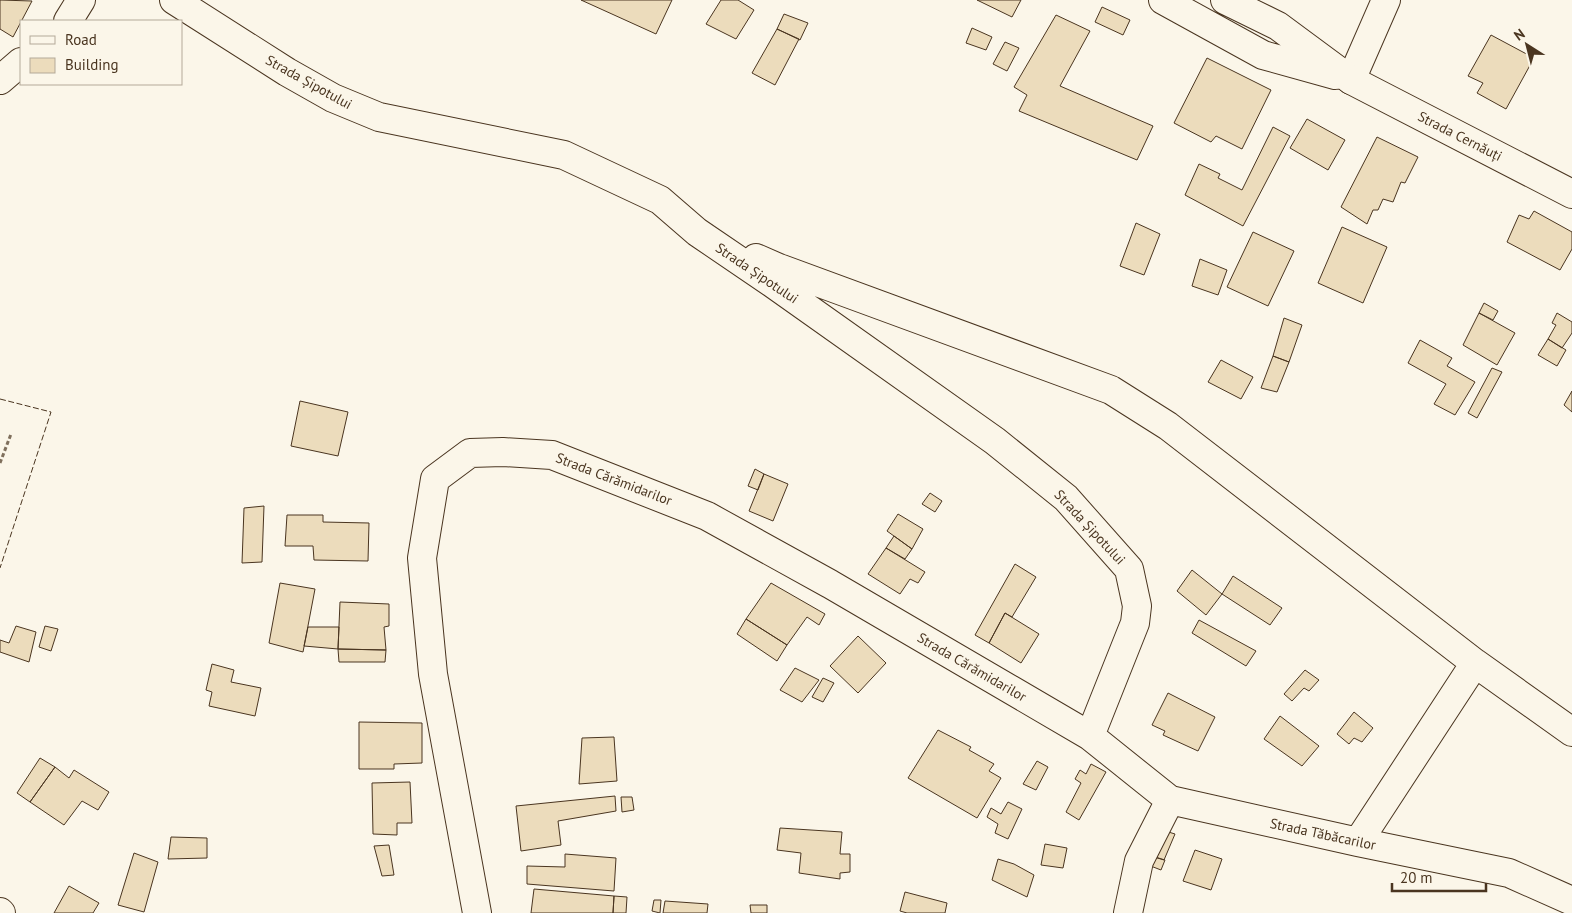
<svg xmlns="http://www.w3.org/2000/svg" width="1572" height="913" viewBox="0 0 1572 913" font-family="'PT Sans',sans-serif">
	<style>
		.building { fill: #ecdcbc; stroke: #4a3520 }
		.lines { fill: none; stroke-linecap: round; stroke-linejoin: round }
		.minor-casing { stroke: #4a3520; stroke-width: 30 }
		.tertiary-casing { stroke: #4a3520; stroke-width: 30 }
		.path { stroke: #7f6f5c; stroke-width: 3; stroke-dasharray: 4 2.5; stroke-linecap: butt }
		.minor { stroke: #fbf6e9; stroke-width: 28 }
		.tertiary { stroke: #fbf6e9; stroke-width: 28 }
		.fence { stroke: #4a3520; stroke-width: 1; stroke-dasharray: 6 2.5; stroke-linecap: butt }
		.labels { text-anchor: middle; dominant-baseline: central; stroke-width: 4; stroke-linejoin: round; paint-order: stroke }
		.street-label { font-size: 14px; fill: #4a3520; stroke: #fbf6e9 }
	</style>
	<rect width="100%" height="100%" fill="#fbf6e9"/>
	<path class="building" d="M 0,0 L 32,1 L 13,37 L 0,29 Z
		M 581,0 L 672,0 L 656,34 Z
		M 721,0 L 738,0 L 754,10 L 736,39 L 706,24 Z
		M 977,0 L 1021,0 L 1012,17 Z
		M 1102,7 L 1130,20 L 1123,35 L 1095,22 Z
		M 784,14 L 808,23 L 800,40 L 777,29 Z
		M 1056,15 L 1090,31 L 1060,86 L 1153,126 L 1137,160 L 1019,111 L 1027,95 L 1014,87 Z
		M 972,28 L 992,37 L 986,50 L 966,43 Z
		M 777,29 L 799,39 L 775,85 L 752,73 Z
		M 1491,35 L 1534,58 L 1506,109 L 1477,93 L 1483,83 L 1468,76 Z
		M 1005,42 L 1019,48 L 1007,71 L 993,64 Z
		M 1207,58 L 1271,90 L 1242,149 L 1216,136 L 1211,142 L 1174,123 Z
		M 1307,119 L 1345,140 L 1328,170 L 1290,148 Z
		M 1273,127 L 1290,136 L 1243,226 L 1185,195 L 1199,164 L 1220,174 L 1218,178 L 1242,190 Z
		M 1377,137 L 1418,157 L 1405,183 L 1401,182 L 1393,202 L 1383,199 L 1378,210 L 1373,210 L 1367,224 L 1341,207 Z
		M 1534,211 L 1572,232 L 1572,249 L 1560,270 L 1507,242 L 1519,215 L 1529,219 Z
		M 1136,223 L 1160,234 L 1144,275 L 1120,266 Z
		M 1342,227 L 1387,247 L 1363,303 L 1318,283 Z
		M 1253,232 L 1294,251 L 1268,306 L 1227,287 Z
		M 1200,259 L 1227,270 L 1218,295 L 1192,286 Z
		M 1484,303 L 1498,311 L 1493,320 L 1479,313 Z
		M 1479,313 L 1515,333 L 1497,365 L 1463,345 Z
		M 1557,313 L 1572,322 L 1572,333 L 1562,348 L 1548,339 L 1556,325 L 1552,323 Z
		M 1284,318 L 1302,325 L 1289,362 L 1273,356 Z
		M 1548,339 L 1566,350 L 1557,366 L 1538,355 Z
		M 1420,340 L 1452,358 L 1447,366 L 1475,382 L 1455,415 L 1434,404 L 1446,384 L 1408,363 Z
		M 1273,356 L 1289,362 L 1277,392 L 1261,388 Z
		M 1221,360 L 1253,377 L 1241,399 L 1208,382 Z
		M 1492,368 L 1502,372 L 1477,418 L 1468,413 Z
		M 1572,391 L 1572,412 L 1564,405 Z
		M 300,401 L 348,412 L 338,456 L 291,446 Z
		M 755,469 L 764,474 L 758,490 L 748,486 Z
		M 764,474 L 788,484 L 773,521 L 749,511 Z
		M 930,493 L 942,501 L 935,512 L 922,504 Z
		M 264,506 L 262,562 L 242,563 L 244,508 Z
		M 898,514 L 923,529 L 912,549 L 887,531 Z
		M 287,515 L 323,515 L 323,522 L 369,523 L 368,561 L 314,560 L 313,546 L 285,546 Z
		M 894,536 L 912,549 L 905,559 L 886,548 Z
		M 886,548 L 925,572 L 918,583 L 910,579 L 900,594 L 868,574 Z
		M 1015,564 L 1036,577 L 1012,617 L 1005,613 L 989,643 L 975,635 Z
		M 1192,570 L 1222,594 L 1206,615 L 1177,591 Z
		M 1233,576 L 1282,608 L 1270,625 L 1222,594 Z
		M 280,583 L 315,589 L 303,652 L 269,643 Z
		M 771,583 L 825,614 L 819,625 L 807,617 L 787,645 L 746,619 Z
		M 340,602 L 389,604 L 389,626 L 384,627 L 386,650 L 338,649 Z
		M 1005,613 L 1039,634 L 1021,663 L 989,643 Z
		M 746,619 L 787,645 L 777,661 L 737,634 Z
		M 1199,620 L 1256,651 L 1246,666 L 1192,633 Z
		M 16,626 L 36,632 L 29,662 L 0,652 L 0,640 L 9,643 Z
		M 45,626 L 58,629 L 51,651 L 39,647 Z
		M 308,627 L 339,627 L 338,649 L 304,646 Z
		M 858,636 L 886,663 L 858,693 L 830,666 Z
		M 338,649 L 386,650 L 385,662 L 339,662 Z
		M 212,664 L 234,670 L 231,682 L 261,688 L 255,716 L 209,706 L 212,692 L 206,690 Z
		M 795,668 L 819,680 L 802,702 L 780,690 Z
		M 1305,670 L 1319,680 L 1309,691 L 1304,688 L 1292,701 L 1284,694 Z
		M 823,678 L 834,683 L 823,702 L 812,697 Z
		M 1168,693 L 1215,717 L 1198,751 L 1163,735 L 1165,731 L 1152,725 Z
		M 1354,712 L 1373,728 L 1362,742 L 1354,738 L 1349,744 L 1337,734 Z
		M 1280,716 L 1319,746 L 1302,766 L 1264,739 Z
		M 359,722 L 422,723 L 422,763 L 394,764 L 394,769 L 359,769 Z
		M 938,730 L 971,747 L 969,750 L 994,764 L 989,771 L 1001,778 L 977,818 L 908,778 Z
		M 614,737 L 617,781 L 579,784 L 582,738 Z
		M 40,758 L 55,767 L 30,802 L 17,793 Z
		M 1037,761 L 1048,767 L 1036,790 L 1023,784 Z
		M 1091,764 L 1106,772 L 1079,820 L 1066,812 L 1081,783 L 1075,779 L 1080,770 L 1086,774 Z
		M 55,767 L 69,778 L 74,770 L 109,792 L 98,810 L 82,801 L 64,825 L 30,802 Z
		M 410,782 L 412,823 L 397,823 L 397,835 L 373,834 L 372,783 Z
		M 615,796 L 616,811 L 558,821 L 561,845 L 521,851 L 516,806 Z
		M 621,797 L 632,797 L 634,810 L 622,812 Z
		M 1008,802 L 1022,809 L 1008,839 L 995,833 L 998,824 L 987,817 L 991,808 L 1001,814 Z
		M 780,828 L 842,832 L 840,854 L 850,854 L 850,872 L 840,873 L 840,879 L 799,873 L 801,853 L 777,850 Z
		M 1162,830 L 1175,834 L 1164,860 L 1151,856 Z
		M 171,837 L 207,838 L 207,858 L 168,859 Z
		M 1045,844 L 1067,848 L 1063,868 L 1041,865 Z
		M 389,845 L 394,875 L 382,876 L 374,846 Z
		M 1195,850 L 1222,859 L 1211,890 L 1183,881 Z
		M 134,853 L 158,862 L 144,912 L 118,905 Z
		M 565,854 L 616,858 L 614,891 L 527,884 L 527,866 L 565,867 Z
		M 1145,854 L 1165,860 L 1161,870 L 1143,863 Z
		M 998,859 L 1014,864 L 1034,875 L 1027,897 L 992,880 Z
		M 69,886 L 99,903 L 93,913 L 54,913 Z
		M 534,889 L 614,896 L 613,913 L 531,913 Z
		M 905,892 L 947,903 L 945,913 L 907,913 L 900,911 Z
		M 614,896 L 627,897 L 626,913 L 613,913 Z
		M 654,900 L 661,900 L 660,913 L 652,911 Z
		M 665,901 L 708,904 L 707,913 L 663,913 Z
		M 750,905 L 767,905 L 767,913 L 751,913 Z"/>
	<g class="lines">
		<defs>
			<path id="minor" d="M 174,0 L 287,72 L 333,98 L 379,117 L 564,155 L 660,200 L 697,232 L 772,283 L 995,441 L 1066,498 L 1129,569 L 1137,606 L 1135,623 L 1090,736
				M 68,21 L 81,0
				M 0,80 L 21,62
				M 1351,80 L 1386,0
				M 756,258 L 779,268 L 1111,390 L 1168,426 L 1475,663 L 1572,732
				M 1358,842 L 1475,663
				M 477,913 L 433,674 L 422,558 L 435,479 L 470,453 L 503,452 L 552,455 L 707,516 L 830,584 L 1090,736 L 1170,800 L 1358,842 L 1509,873 L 1572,901
				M 1128,913 L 1139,861 L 1170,800"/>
			<path id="tertiary" d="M 1163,0 L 1263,55 L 1335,75
				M 1225,0 L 1278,26 L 1351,80 L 1572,194
				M 0,912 L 1,913"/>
		</defs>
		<use href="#minor" class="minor-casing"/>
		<use href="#tertiary" class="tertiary-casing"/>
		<path class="path" d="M 0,463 L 11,434"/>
		<use href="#minor" class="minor"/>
		<use href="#tertiary" class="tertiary"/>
		<path class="fence" d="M 0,399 L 51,412 L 0,568"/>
	</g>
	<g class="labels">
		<g class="street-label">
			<text transform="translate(309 82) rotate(29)">Strada Șipotului</text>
			<text transform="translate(1460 136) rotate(27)">Strada Cernăuți</text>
			<text transform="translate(757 273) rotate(34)">Strada Șipotului</text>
			<text transform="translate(614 479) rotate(21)">Strada Cărămidarilor</text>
			<text transform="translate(1090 527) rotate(47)">Strada Șipotului</text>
			<text transform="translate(972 667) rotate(30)">Strada Cărămidarilor</text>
			<text transform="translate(1323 834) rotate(12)">Strada Tăbăcarilor</text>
		</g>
	</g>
	<rect x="20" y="20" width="162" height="65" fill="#fbf6e9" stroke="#b4a999"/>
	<rect x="30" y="36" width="25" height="8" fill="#fbf6e9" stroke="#b4a999"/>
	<text x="65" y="45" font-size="15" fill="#4a3520">Road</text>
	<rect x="30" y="58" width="25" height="15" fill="#ecdcbc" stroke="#b4a999"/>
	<text x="65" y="70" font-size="15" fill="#4a3520">Building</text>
	<g transform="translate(1527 45) rotate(324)" stroke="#fbf6e9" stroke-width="4" paint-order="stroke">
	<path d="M0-4L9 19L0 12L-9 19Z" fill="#4a3520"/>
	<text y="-8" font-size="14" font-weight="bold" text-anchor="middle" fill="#4a3520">N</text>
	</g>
	<path d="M1392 883v8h94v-8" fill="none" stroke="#4a3520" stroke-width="2.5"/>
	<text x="1400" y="883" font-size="15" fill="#4a3520" stroke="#fbf6e9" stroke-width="4" paint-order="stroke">20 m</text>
</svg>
